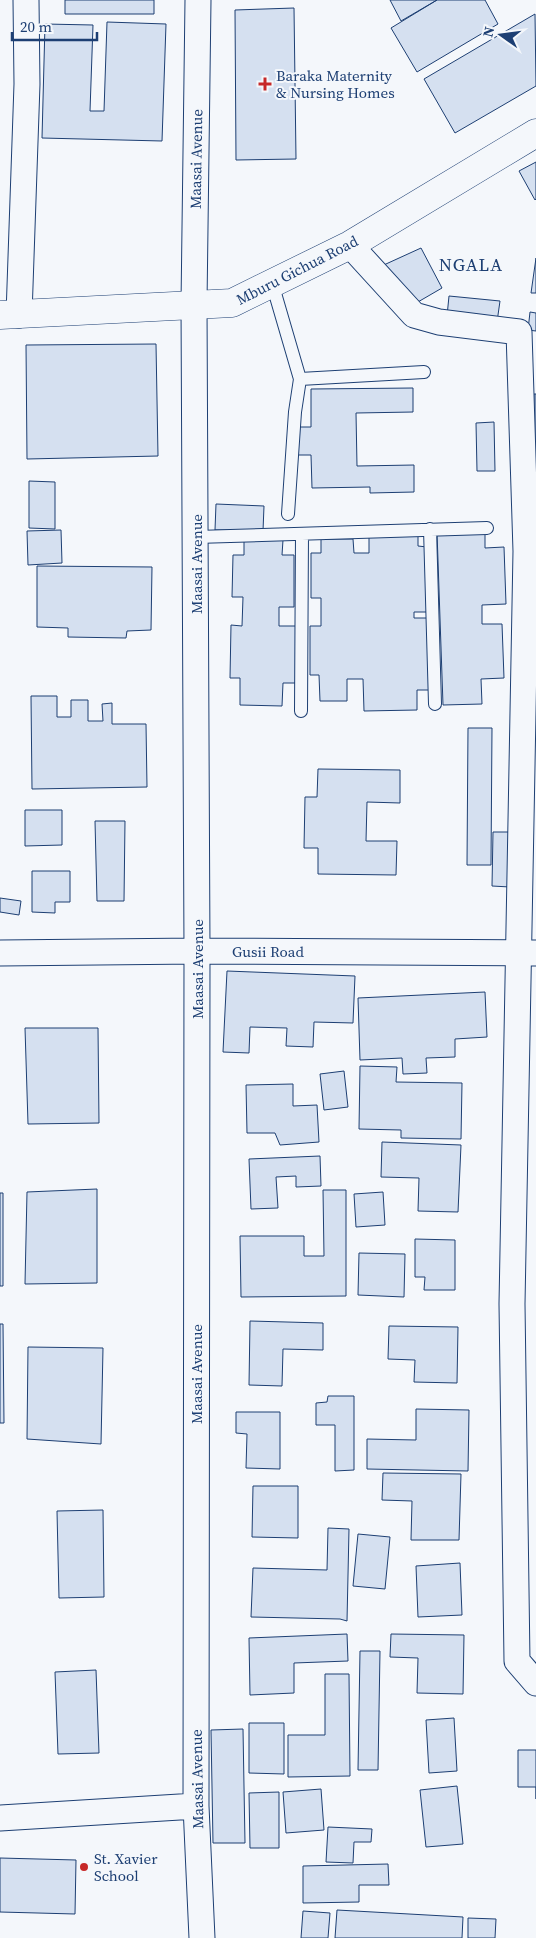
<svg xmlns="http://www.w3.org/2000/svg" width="536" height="1938" viewBox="0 0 536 1938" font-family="'Source Serif 4',serif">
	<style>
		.building { fill: #d5e0f0; stroke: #1d3f73 }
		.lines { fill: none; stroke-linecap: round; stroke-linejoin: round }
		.lane-casing { stroke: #1d3f73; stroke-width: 14 }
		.street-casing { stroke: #1d3f73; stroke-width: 27 }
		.secondary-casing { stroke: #1d3f73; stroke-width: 29 }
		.lane { stroke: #f4f7fb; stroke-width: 12 }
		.street { stroke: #f4f7fb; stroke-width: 25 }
		.secondary { stroke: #f4f7fb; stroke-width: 28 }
		.poi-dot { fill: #c62828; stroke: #f4f7fb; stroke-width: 2 }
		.labels { text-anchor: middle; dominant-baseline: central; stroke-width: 4; stroke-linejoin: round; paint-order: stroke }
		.poi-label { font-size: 15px; fill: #1d3f73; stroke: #f4f7fb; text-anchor: start }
		.street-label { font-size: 15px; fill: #1d3f73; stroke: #f4f7fb }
		.quarter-label { font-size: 18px; letter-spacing: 1px; fill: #1d3f73; stroke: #f4f7fb }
	</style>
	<rect width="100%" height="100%" fill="#f4f7fb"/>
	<path class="building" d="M 65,0 L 154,0 L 154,14 L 65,14 Z
		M 390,0 L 437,0 L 401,21 Z
		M 437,0 L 485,0 L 498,24 L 417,72 L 391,28 Z
		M 294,8 L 296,159 L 236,160 L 235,10 Z
		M 535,14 L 536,86 L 455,133 L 424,79 Z
		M 107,22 L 166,24 L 162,141 L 42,138 L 45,24 L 93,25 L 90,111 L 104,111 Z
		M 536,162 L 536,199 L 535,200 L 519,171 Z
		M 421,248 L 442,288 L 411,306 L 375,269 Z
		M 536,258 L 536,293 L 531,293 Z
		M 449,296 L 500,301 L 497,322 L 447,316 Z
		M 530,312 L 536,313 L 536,331 L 528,330 Z
		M 156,344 L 158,456 L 27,459 L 26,345 Z
		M 413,388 L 413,412 L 356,413 L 357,466 L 414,465 L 414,492 L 370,493 L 370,487 L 312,488 L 311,455 L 296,455 L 296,427 L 311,427 L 311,389 Z
		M 534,394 L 536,394 L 536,526 L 532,526 Z
		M 494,422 L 495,471 L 477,471 L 476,423 Z
		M 29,481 L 55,482 L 55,529 L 29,528 Z
		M 216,504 L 264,506 L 263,531 L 215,530 Z
		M 61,530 L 62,563 L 28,565 L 27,531 Z
		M 485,531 L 485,548 L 504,547 L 506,604 L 482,605 L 482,624 L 502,624 L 504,678 L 481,679 L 482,704 L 443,705 L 437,532 Z
		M 369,535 L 418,535 L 418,546 L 427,547 L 427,612 L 414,612 L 414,618 L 432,618 L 432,690 L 417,690 L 417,710 L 364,711 L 363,679 L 347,679 L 347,701 L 320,701 L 319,675 L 310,675 L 310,626 L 321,626 L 321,598 L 311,598 L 311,553 L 321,553 L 321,539 L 353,539 L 354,553 L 369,553 Z
		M 244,539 L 283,540 L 282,555 L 294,555 L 294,607 L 279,607 L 279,626 L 297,626 L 296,683 L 283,683 L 282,706 L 240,705 L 240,678 L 230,678 L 231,625 L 242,626 L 243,597 L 232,597 L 233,555 L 244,555 Z
		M 37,566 L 152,567 L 151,630 L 127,631 L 126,638 L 68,637 L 68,628 L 37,627 Z
		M 31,696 L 57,696 L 57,717 L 71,717 L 71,700 L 88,700 L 88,721 L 103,721 L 102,704 L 112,703 L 112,724 L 146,724 L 147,787 L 32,789 Z
		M 468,728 L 492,728 L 491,865 L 467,865 Z
		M 318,769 L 400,770 L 400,803 L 367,802 L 366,841 L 397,841 L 396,875 L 318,874 L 318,848 L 304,848 L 305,797 L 317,797 Z
		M 25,810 L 62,810 L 62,845 L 25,846 Z
		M 95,821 L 125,821 L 124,901 L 97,901 Z
		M 493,832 L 512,832 L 510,887 L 492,886 Z
		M 32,871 L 70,871 L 70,902 L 55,902 L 55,913 L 32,912 Z
		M 0,898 L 21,901 L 19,915 L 0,912 Z
		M 227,971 L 355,976 L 353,1023 L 314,1022 L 313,1047 L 286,1046 L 287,1028 L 250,1027 L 249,1053 L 223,1052 Z
		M 485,992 L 487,1037 L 455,1039 L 455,1057 L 426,1058 L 427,1073 L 403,1074 L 402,1058 L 360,1060 L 358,998 Z
		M 25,1028 L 98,1028 L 99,1123 L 28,1124 Z
		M 360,1066 L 397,1067 L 396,1082 L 462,1083 L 461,1139 L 401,1138 L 401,1130 L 359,1129 Z
		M 344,1071 L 348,1107 L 324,1110 L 320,1074 Z
		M 293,1084 L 293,1106 L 317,1105 L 319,1142 L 280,1145 L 275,1133 L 247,1133 L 246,1085 Z
		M 382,1142 L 461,1145 L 458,1212 L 418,1211 L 419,1178 L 381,1177 Z
		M 320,1156 L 321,1186 L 296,1187 L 296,1176 L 276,1177 L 278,1208 L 251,1209 L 249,1159 Z
		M 97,1189 L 97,1283 L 25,1284 L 27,1192 Z
		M 323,1190 L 346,1190 L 346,1296 L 241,1297 L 240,1236 L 304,1236 L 304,1256 L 324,1256 Z
		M 383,1192 L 385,1225 L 356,1227 L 354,1194 Z
		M 0,1193 L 3,1193 L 3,1286 L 0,1286 Z
		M 415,1239 L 455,1240 L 455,1290 L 424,1290 L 425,1277 L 415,1277 Z
		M 359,1253 L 405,1254 L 404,1297 L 358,1295 Z
		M 250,1321 L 323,1323 L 323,1350 L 283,1349 L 282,1386 L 249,1385 Z
		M 0,1324 L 3,1324 L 4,1423 L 0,1423 Z
		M 389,1326 L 458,1327 L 457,1383 L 414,1382 L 415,1360 L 388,1359 Z
		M 28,1347 L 103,1348 L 101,1444 L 27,1439 Z
		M 328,1396 L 354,1396 L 354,1470 L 335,1471 L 335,1425 L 316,1425 L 316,1403 L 327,1402 Z
		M 416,1409 L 469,1410 L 468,1471 L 367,1469 L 367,1439 L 416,1440 Z
		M 236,1412 L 280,1412 L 280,1469 L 246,1468 L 247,1434 L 236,1433 Z
		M 383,1473 L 461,1474 L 459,1540 L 411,1540 L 412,1501 L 382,1500 Z
		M 253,1486 L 298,1486 L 298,1538 L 252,1537 Z
		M 103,1510 L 104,1597 L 59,1598 L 57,1511 Z
		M 328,1528 L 349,1529 L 347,1621 L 340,1619 L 251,1617 L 253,1568 L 327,1570 Z
		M 358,1534 L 390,1537 L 385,1589 L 353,1586 Z
		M 460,1563 L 462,1615 L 418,1617 L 416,1566 Z
		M 347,1634 L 348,1661 L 294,1663 L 294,1693 L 250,1695 L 249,1638 Z
		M 391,1634 L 464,1635 L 463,1694 L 417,1693 L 418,1658 L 390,1657 Z
		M 360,1651 L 380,1651 L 378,1770 L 358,1770 Z
		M 96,1670 L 99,1753 L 58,1754 L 55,1672 Z
		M 325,1674 L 349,1674 L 350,1776 L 288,1777 L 288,1735 L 325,1735 Z
		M 454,1718 L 457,1771 L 429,1773 L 426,1720 Z
		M 249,1723 L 284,1723 L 284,1774 L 249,1773 Z
		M 243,1729 L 245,1843 L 213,1843 L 211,1730 Z
		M 518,1750 L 536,1750 L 536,1799 L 536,1787 L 518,1787 Z
		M 457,1786 L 463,1844 L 426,1847 L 420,1790 Z
		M 321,1789 L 324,1830 L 286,1833 L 283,1792 Z
		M 279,1792 L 279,1848 L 250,1848 L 249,1793 Z
		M 328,1827 L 372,1829 L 371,1842 L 354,1842 L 353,1863 L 326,1862 Z
		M 0,1858 L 76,1860 L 75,1914 L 0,1912 Z
		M 388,1864 L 389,1885 L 359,1885 L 359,1902 L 303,1903 L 303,1866 Z
		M 337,1910 L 463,1917 L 462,1938 L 335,1938 Z
		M 303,1911 L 330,1913 L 328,1938 L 301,1938 Z
		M 468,1918 L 496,1919 L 495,1938 L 468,1938 Z"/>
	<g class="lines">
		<defs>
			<path id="lane" d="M 272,283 L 300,379 L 295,412 L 288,514
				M 300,379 L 424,372
				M 430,529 L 435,704
				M 196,537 L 487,528
				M 301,711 L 302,534"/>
			<path id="street" d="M 198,0 L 194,304 L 197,951 L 196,1806 L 202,1938
				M 350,245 L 414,315 L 439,322 L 519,332 L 526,551 L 512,1304 L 517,1661 L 536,1683
				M 19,315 L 27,84 L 26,0
				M 0,953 L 197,951 L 536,953
				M 0,1818 L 196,1806"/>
			<path id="secondary" d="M 0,315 L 232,303 L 350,245 L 536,133"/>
		</defs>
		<use href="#lane" class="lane-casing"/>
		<use href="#street" class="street-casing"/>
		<use href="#secondary" class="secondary-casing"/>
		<use href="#lane" class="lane"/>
		<use href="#street" class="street"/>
		<use href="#secondary" class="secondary"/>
	</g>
	<g class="poi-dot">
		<path d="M262.5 76.5h5v5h5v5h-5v5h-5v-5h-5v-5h5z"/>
		<circle cx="84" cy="1867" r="5"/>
	</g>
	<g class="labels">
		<g class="poi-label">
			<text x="276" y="75">Baraka Maternity<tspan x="276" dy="17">&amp; Nursing Homes</tspan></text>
			<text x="94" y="1858">St. Xavier<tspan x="94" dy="17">School</tspan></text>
		</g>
		<g class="street-label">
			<text transform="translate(196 159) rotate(-89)">Maasai Avenue</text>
			<text transform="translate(297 270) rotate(-27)">Mburu Gichua Road</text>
			<text transform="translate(196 564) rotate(-90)">Maasai Avenue</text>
			<text x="268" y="951">Gusii Road</text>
			<text transform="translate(197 969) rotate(-90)">Maasai Avenue</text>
			<text transform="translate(196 1374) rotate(-90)">Maasai Avenue</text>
			<text transform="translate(197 1779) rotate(-91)">Maasai Avenue</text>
		</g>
		<g class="quarter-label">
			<text x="471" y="264">NGALA</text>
		</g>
	</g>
	<g transform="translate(501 35) rotate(284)" stroke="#f4f7fb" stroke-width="4" paint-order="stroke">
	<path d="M0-4L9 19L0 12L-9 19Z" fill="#1d3f73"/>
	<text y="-8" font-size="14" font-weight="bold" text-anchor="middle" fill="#1d3f73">N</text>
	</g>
	<path d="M12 32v8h85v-8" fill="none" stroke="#1d3f73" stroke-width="2.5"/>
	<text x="20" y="32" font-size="15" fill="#1d3f73" stroke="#f4f7fb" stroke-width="4" paint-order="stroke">20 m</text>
</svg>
